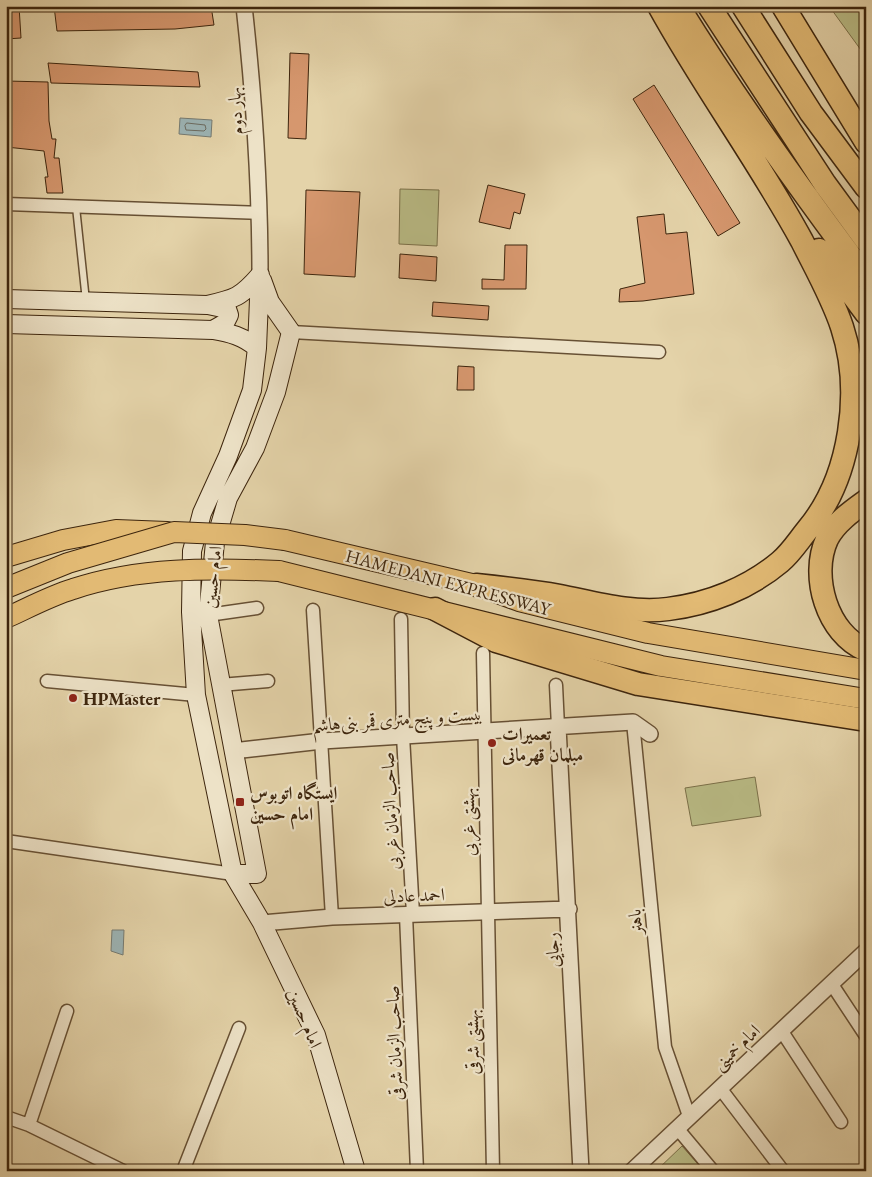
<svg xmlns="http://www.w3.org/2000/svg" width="872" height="1177" viewBox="0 0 872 1177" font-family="'EB Garamond',Amiri,serif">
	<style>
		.green { fill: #b9bb85; stroke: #7b7049 }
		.water { fill: #9cb4b5; stroke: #767b72 }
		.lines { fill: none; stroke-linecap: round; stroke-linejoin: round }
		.shore { stroke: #6c6c61; stroke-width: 1 }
		.building { fill: #d6976e; stroke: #3d250d }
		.service-casing { stroke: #675034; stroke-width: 9 }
		.minor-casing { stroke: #675034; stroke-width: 15 }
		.tertiary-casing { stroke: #675034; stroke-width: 18 }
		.secondary-casing { stroke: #3d250d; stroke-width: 20 }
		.trunk-casing { stroke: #3d250d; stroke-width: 22 }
		.motorway-casing { stroke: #3d250d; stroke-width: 25 }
		.service { stroke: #ede2c7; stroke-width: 6 }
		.minor { stroke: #ede2c7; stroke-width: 12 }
		.tertiary { stroke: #ede2c7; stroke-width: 15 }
		.secondary { stroke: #ede2c7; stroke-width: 18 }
		.trunk { stroke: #e2ba74; stroke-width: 20 }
		.motorway { stroke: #e2ba74; stroke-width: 22 }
		.trunk-bridge-casing { stroke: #3d250d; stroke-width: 22; stroke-linecap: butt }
		.trunk-bridge { stroke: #e2ba74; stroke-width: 20 }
		.poi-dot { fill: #8f2418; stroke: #ede2c7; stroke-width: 2 }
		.labels { text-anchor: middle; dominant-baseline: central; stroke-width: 4.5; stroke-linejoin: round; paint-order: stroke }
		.street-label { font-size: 18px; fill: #3d250d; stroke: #ede2c7 }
		.poi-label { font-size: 18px; font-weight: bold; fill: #3d250d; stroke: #ede2c7; text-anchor: start }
	</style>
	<rect width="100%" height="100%" fill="#e4d3a9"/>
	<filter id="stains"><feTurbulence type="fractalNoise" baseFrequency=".004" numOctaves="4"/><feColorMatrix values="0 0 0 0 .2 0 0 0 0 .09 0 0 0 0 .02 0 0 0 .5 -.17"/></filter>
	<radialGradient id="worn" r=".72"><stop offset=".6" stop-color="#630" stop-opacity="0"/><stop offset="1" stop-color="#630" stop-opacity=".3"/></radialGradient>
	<path class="green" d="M 829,6 L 866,6 L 866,57 Z
		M 400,189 L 439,190 L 437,246 L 399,244 Z
		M 755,777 L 761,816 L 692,826 L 685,788 Z
		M 682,1146 L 704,1171 L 656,1171 Z"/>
	<path class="water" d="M 180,118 L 212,120 L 211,137 L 179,134 Z
		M 112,930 L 124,930 L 123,955 L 111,951 Z"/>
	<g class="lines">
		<path class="shore" d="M 187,123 L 205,125 L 206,129 L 204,131 L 186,130 L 185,126 Z"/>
	</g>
	<path class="building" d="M 6,6 L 19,6 L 21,38 L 6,39 Z
		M 54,6 L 211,6 L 214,25 L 175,29 L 57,31 Z
		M 290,53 L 309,54 L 306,139 L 288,138 Z
		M 48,63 L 198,72 L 200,87 L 51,83 Z
		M 6,81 L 48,82 L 49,121 L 52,139 L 56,139 L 54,158 L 59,158 L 63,193 L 47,193 L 45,177 L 48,177 L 44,151 L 6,147 Z
		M 654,85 L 740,223 L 718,236 L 633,99 Z
		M 488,185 L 525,194 L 520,214 L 514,212 L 510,229 L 479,222 Z
		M 306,190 L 360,192 L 355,277 L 304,274 Z
		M 664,214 L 666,234 L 687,232 L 694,294 L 643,301 L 619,302 L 620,289 L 645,283 L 637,217 Z
		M 505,245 L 527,245 L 526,289 L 482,289 L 482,279 L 504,280 Z
		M 400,254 L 437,257 L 436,281 L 399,278 Z
		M 433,302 L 489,306 L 488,320 L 432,316 Z
		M 458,366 L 474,367 L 474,390 L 457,390 Z"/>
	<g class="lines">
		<defs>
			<path id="service" d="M 76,207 L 86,301"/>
			<path id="minor" d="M 6,204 L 260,213
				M 291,332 L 659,352
				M 313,610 L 332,917
				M 208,615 L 257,608
				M 401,619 L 403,736 L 413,914
				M 483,653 L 493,1171
				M 47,681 L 196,695
				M 220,685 L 268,681
				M 556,685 L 558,727
				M 633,722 L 665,1047 L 689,1116
				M 6,841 L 233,874
				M 406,915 L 417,1171
				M 831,983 L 866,1036
				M 781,1030 L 841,1122
				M 720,1088 L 783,1171
				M 6,1117 L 29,1125 L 123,1171
				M 29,1125 L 67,1011
				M 677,1128 L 713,1171
				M 183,1171 L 239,1028"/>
			<path id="tertiary" d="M 244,6 C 254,96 260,185 260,275
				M 558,727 L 581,1171
				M 233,751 L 322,741 L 633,722 L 650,734
				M 262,923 L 332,917 L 569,909
				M 632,1171 L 866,951"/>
			<path id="secondary" d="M 260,275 L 257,348 L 252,390 L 228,456 L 202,513 L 192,551 L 191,612 L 196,695 L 233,874 L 262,923 L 316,1035 L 356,1171
				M 6,299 L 207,305 C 235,299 241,297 260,275
				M 208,305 L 227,309 L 229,315 L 225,323 L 213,330
				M 6,324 L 213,330 C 230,333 243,336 257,348
				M 233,874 L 257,874 L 208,615 L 215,542 L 228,498 L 255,448 L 276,392 L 291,332 L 270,302 L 262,280"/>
			<path id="trunk" d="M 285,540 L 476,585 L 519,601 L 648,633 L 866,670
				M 6,557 L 63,540 L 116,530 L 167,532
				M 279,571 L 661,666 L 866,699"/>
			<path id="motorway" d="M 678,6 C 736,100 800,189 866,277
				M 709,6 L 825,184 L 866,240
				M 743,6 L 811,113 L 866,187
				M 783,6 L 866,142
				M 819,250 L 866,313
				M 866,501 C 852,511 835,523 827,539 C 810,576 827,634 866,650
				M 476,585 C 504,588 532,591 560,596 C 595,603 633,614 668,609 C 709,604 749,588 780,562 C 791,553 799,540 808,529 C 851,477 863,391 842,327 C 832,297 816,269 802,241 C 758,160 703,86 659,6
				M 435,609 L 496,641 L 638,684 L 866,720"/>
		</defs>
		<use href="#service" class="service-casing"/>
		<use href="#minor" class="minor-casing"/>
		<use href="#tertiary" class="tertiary-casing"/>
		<use href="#secondary" class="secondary-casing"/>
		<use href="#trunk" class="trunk-casing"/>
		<use href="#motorway" class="motorway-casing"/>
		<use href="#service" class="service"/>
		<use href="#minor" class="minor"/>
		<use href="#tertiary" class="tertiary"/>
		<use href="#secondary" class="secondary"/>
		<use href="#trunk" class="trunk"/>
		<use href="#motorway" class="motorway"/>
		<defs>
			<path id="trunk-bridge" d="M 6,588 L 68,563 L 174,532 L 245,535 L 285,540
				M 6,618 C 28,608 50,596 73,589 C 139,567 210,568 279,571"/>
		</defs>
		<use href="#trunk-bridge" class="trunk-bridge-casing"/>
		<use href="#trunk-bridge" class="trunk-bridge"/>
	</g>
	<g class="poi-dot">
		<circle cx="73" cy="698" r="5"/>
		<circle cx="492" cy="743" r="5"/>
		<rect x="235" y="797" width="10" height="10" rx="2.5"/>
	</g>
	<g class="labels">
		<g class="street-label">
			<text transform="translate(235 111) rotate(-94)">بهار دوم</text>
			<text transform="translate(212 577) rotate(-84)">امام حسین</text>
			<text transform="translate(448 582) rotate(15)">HAMEDANI EXPRESSWAY</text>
			<text transform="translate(397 719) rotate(-4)">بیست و پنج متری قمر بنی‌هاشم</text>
			<text transform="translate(390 811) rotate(-93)">صاحب الزمان غربی</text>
			<text transform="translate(468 822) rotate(-91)">بهشتی غربی</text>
			<text transform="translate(414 895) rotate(-2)">احمد عادلی</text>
			<text transform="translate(635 922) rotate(-96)">باهنر</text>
			<text transform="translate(552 950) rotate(-93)">رجایی</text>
			<text transform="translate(305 1018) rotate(67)">امام حسین</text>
			<text transform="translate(472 1042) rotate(-91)">بهشتی شرقی</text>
			<text transform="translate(394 1043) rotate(-92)">صاحب الزمان شرقی</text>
			<text transform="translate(736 1047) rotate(-43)">امام خمینی</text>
		</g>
		<g class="poi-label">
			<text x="83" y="698">HPMaster</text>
			<text x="502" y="733">تعمیرات<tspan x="502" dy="21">مبلمان قهرمانی</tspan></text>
			<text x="250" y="792">ایستگاه اتوبوس<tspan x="250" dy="21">امام حسین</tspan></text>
		</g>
	</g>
	<rect width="872" height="1177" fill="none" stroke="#e4d3a9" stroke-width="25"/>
	<rect x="8" y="8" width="857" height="1162" fill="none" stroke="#3d250d" stroke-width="2.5"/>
	<rect x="12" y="12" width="847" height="1152" fill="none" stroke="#3d250d"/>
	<rect width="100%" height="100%" filter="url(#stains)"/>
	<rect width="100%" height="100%" fill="url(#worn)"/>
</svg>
